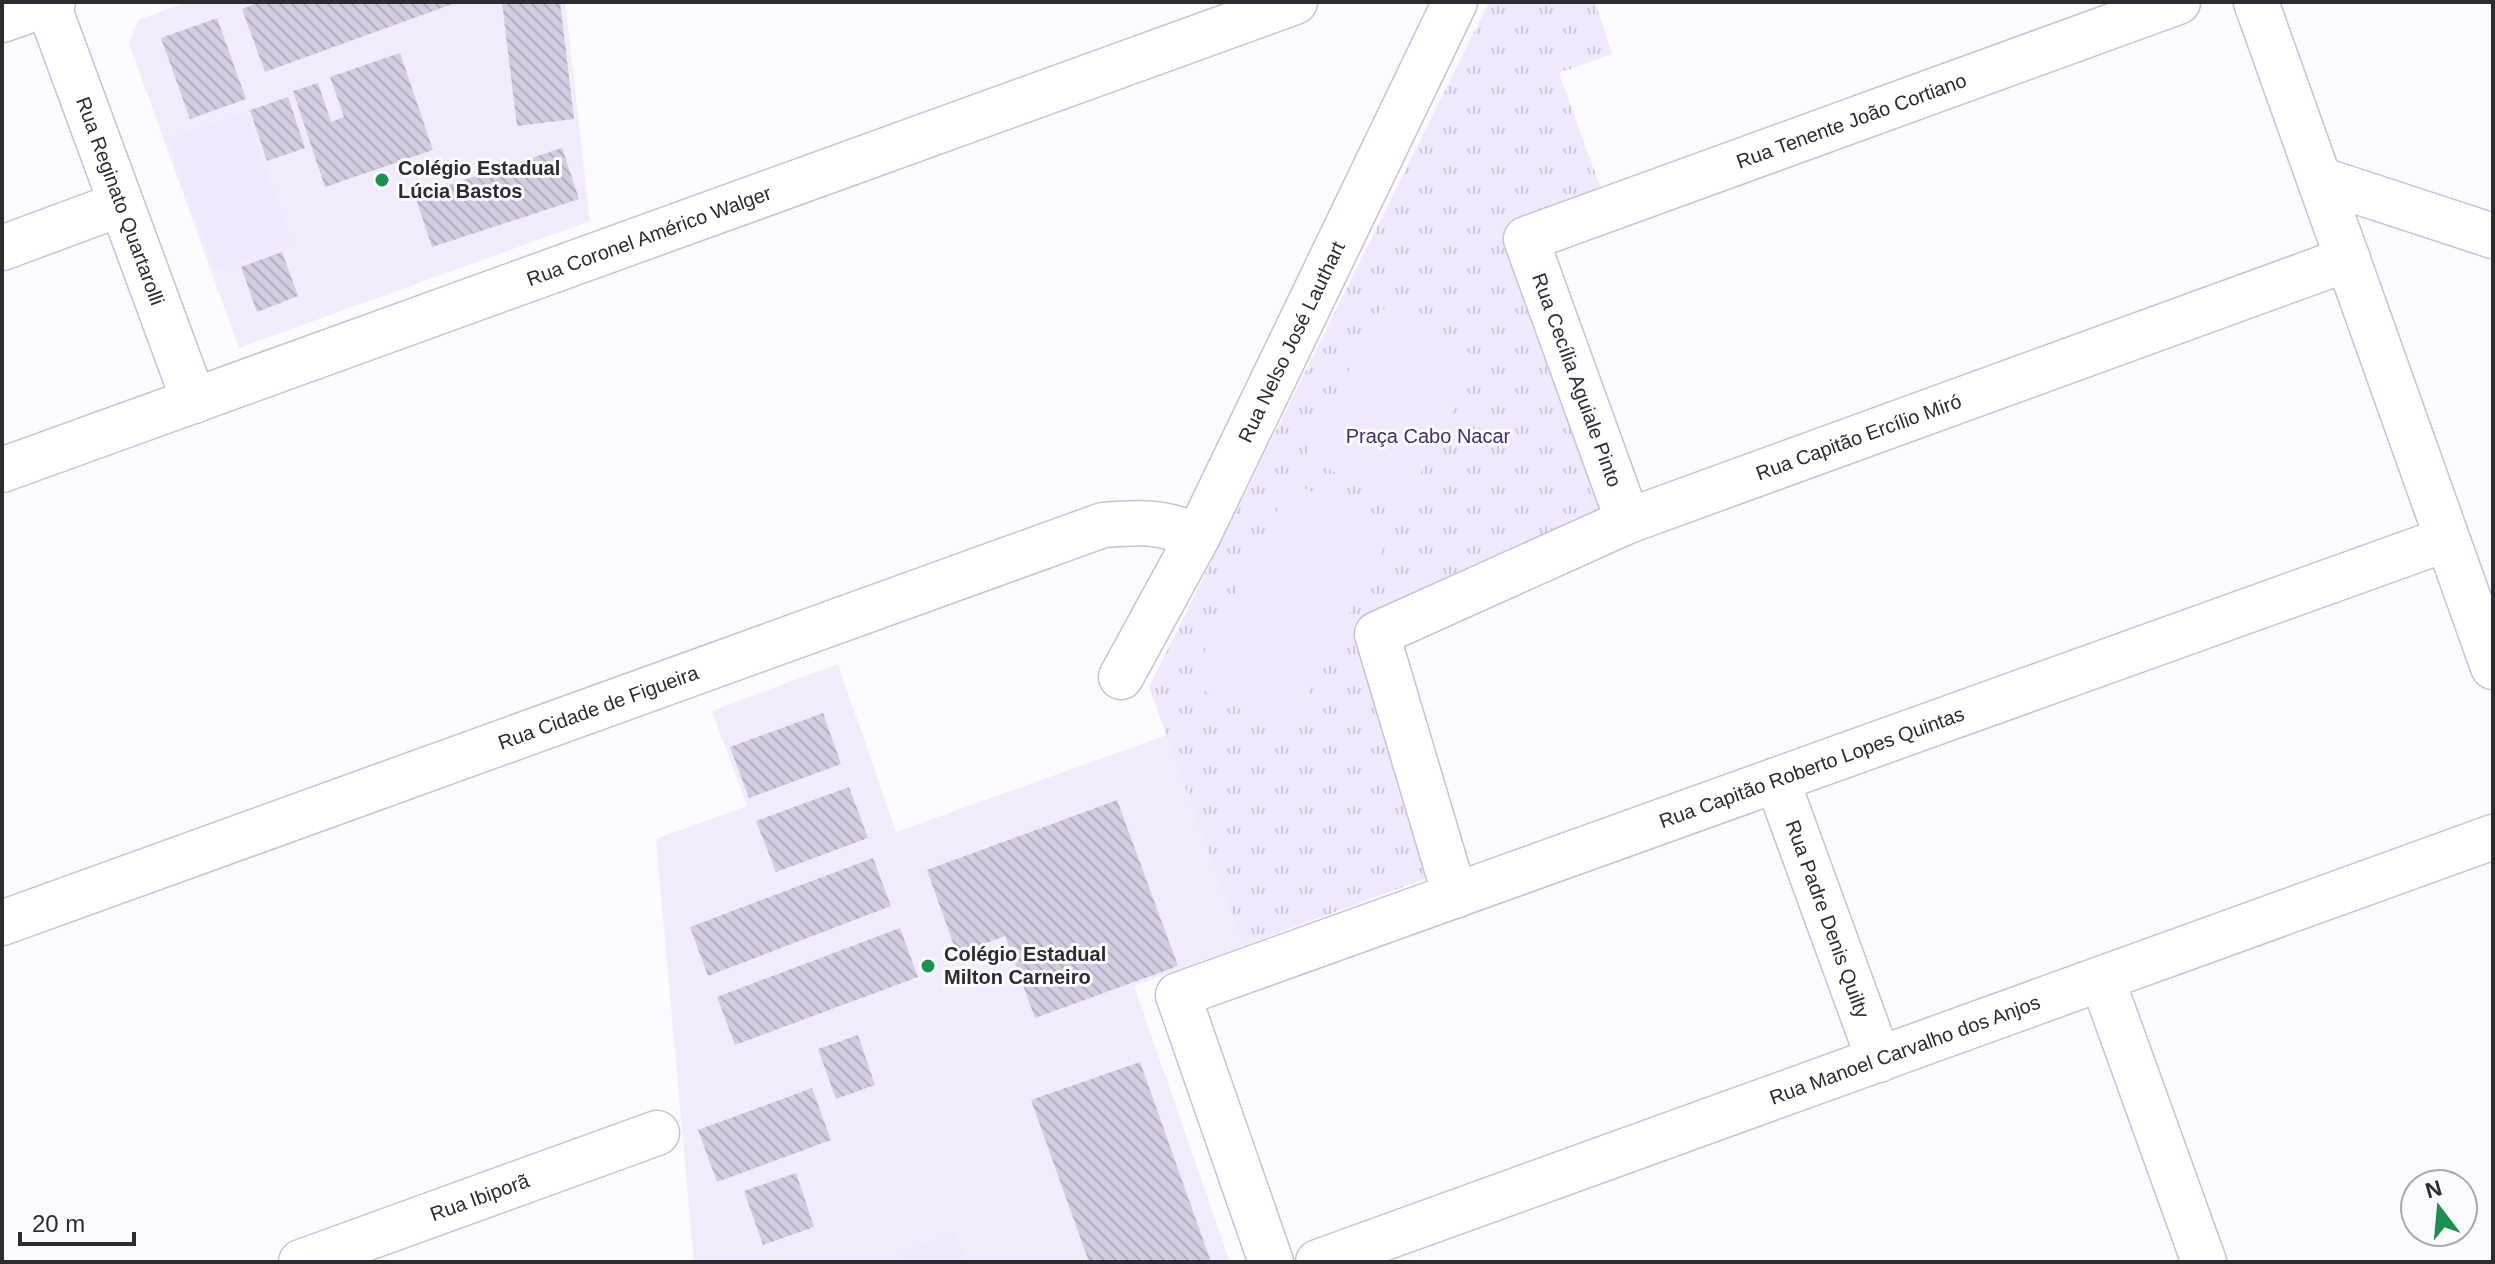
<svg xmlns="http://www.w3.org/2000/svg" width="2495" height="1264" viewBox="0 0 2495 1264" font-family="Helvetica,sans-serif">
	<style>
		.built { fill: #f1ebfc }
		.grass { fill: url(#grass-tufts) }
		.pitch { fill: #f0e8fd }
		.building { fill: url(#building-back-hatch) }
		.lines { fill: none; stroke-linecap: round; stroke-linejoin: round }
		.minor-casing { stroke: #c8c1d5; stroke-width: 47 }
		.minor { stroke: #fff; stroke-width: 44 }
		.poi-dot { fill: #19924f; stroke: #fbfafe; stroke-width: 3 }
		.labels { text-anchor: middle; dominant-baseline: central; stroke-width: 6; stroke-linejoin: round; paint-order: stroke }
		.street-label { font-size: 20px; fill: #2d2a32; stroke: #fbfafe }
		.poi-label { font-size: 20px; font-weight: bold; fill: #2d2a32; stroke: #fbfafe; text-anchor: start }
		.park-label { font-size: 20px; fill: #452e62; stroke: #fbfafe }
	</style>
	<defs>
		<pattern id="grass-tufts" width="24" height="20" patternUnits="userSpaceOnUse" patternTransform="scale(2)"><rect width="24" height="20" fill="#f0e8fd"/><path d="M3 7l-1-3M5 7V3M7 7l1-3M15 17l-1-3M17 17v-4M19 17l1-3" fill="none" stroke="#cec7d9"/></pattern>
		<pattern id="building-back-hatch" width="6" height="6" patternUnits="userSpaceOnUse" patternTransform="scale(2)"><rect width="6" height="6" fill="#d3cbe0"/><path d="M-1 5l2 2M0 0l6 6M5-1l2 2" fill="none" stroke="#b5aec1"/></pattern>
	</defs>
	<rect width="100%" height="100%" fill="#fbfafe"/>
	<path class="built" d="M 188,2 L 565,2 L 590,221 L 239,348 L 129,43 L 138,20 Z
		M 838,664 L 896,832 L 1167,735 L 1243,946 L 1134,986 L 1230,1262 L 694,1262 L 656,839 L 747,806 L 712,711 Z"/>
	<path class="grass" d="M 1489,2 L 1595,2 L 1612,54 L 1559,73 L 1603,195 L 1504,232 L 1600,510 L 1355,622 L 1427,878 L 1243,946 L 1149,687 Z"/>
	<path class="pitch" d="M 246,113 L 292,244 L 215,271 L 169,139 Z
		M 1381,308 L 1479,358 L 1403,507 L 1305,457 Z
		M 1292,482 L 1391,532 L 1288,733 L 1189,683 Z
		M 955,1232 L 966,1262 L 904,1262 L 900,1253 Z"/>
	<path class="building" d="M 260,2 L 458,2 L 265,72 L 242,9 Z
		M 502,2 L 560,2 L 574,119 L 517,126 Z
		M 217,18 L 246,99 L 190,119 L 161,38 Z
		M 400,53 L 433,150 L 325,187 L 293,91 L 318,83 L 331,122 L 344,117 L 330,77 Z
		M 288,97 L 305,148 L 267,161 L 250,110 Z
		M 562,148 L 579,199 L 432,247 L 415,196 Z
		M 282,252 L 298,296 L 257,312 L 241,267 Z
		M 823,713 L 841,764 L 749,798 L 730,747 Z
		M 849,787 L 868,838 L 776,872 L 756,821 Z
		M 1117,800 L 1178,966 L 1035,1018 L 1005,936 L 957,954 L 927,870 Z
		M 873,858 L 891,906 L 708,976 L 690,927 Z
		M 900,928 L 918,977 L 735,1045 L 717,997 Z
		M 858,1035 L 875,1085 L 836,1099 L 818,1049 Z
		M 1140,1062 L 1211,1262 L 1089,1262 L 1031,1100 Z
		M 812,1088 L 831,1140 L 717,1182 L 698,1130 Z
		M 796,1173 L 814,1227 L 763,1245 L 744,1191 Z"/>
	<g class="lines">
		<defs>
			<g id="minor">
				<path id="s1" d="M 47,2 L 194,401"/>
				<path d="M 2256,2 L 2493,667"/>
				<path d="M 2,20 L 53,2"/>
				<path d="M 2319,179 L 2493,236"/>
				<path d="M 2,248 L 121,204"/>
				<path id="s2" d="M 2,470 L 1295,2"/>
				<path id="s3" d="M 1628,521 L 1526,239 L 2178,2"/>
				<path id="s4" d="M 1121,677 L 1198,536 L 1455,2"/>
				<path id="s5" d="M 1777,780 L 1879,1060"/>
				<path id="s6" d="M 1455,896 L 1377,634 L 1628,521 L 2348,259"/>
				<path id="s7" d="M 2,923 L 1103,525 C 1142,522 1161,521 1198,536"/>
				<path d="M 2102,979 L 2204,1262"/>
				<path id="s8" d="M 301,1262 L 657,1133"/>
				<path id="s9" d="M 1271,1262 L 1178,995 L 2447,539"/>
				<path id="s10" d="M 1318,1262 L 2493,837"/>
			</g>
		</defs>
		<use href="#minor" class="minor-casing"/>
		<use href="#minor" class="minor"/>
	</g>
	<g class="poi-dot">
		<circle cx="382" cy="180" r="8"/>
		<circle cx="928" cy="966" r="8"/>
	</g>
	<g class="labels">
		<g class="street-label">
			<text stroke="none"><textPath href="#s3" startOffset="646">Rua Tenente João Cortiano</textPath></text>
			<text stroke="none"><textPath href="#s1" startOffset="212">Rua Reginato Quartarolli</textPath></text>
			<text stroke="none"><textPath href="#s2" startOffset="688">Rua Coronel Américo Walger</textPath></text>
			<text stroke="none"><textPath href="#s4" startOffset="376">Rua Nelso José Lauthart</textPath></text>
			<text transform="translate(1577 380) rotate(70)">Rua Cecília Aguiale Pinto</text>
			<text stroke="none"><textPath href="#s6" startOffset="794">Rua Capitão Ercílio Miró</textPath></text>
			<text stroke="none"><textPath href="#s7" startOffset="634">Rua Cidade de Figueira</textPath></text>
			<text stroke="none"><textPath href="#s9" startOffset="956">Rua Capitão Roberto Lopes Quintas</textPath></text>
			<text stroke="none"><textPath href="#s5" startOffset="148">Rua Padre Denis Quilty</textPath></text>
			<text stroke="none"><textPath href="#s10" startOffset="624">Rua Manoel Carvalho dos Anjos</textPath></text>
			<text stroke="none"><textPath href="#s8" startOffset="190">Rua Ibiporã</textPath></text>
		</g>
		<g class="poi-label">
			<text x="398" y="168">Colégio Estadual<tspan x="398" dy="23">Lúcia Bastos</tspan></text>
			<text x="944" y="954">Colégio Estadual<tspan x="944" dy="23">Milton Carneiro</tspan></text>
		</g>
		<g class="park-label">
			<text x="1428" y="436">Praça Cabo Nacar</text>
		</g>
	</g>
	<rect width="2495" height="1264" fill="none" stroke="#2d2a32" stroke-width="8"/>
	<g transform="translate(2439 1208) rotate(344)"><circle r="38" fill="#fbfafe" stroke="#a9a7ac" stroke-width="2"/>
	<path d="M0-6L14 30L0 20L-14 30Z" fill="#19924f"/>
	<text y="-12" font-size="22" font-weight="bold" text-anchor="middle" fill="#2d2a32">N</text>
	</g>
	<path d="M20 1232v12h114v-12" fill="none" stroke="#2d2a32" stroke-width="4"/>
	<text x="32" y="1232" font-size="24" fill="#2d2a32" stroke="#fbfafe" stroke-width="6" paint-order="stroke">20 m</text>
</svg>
